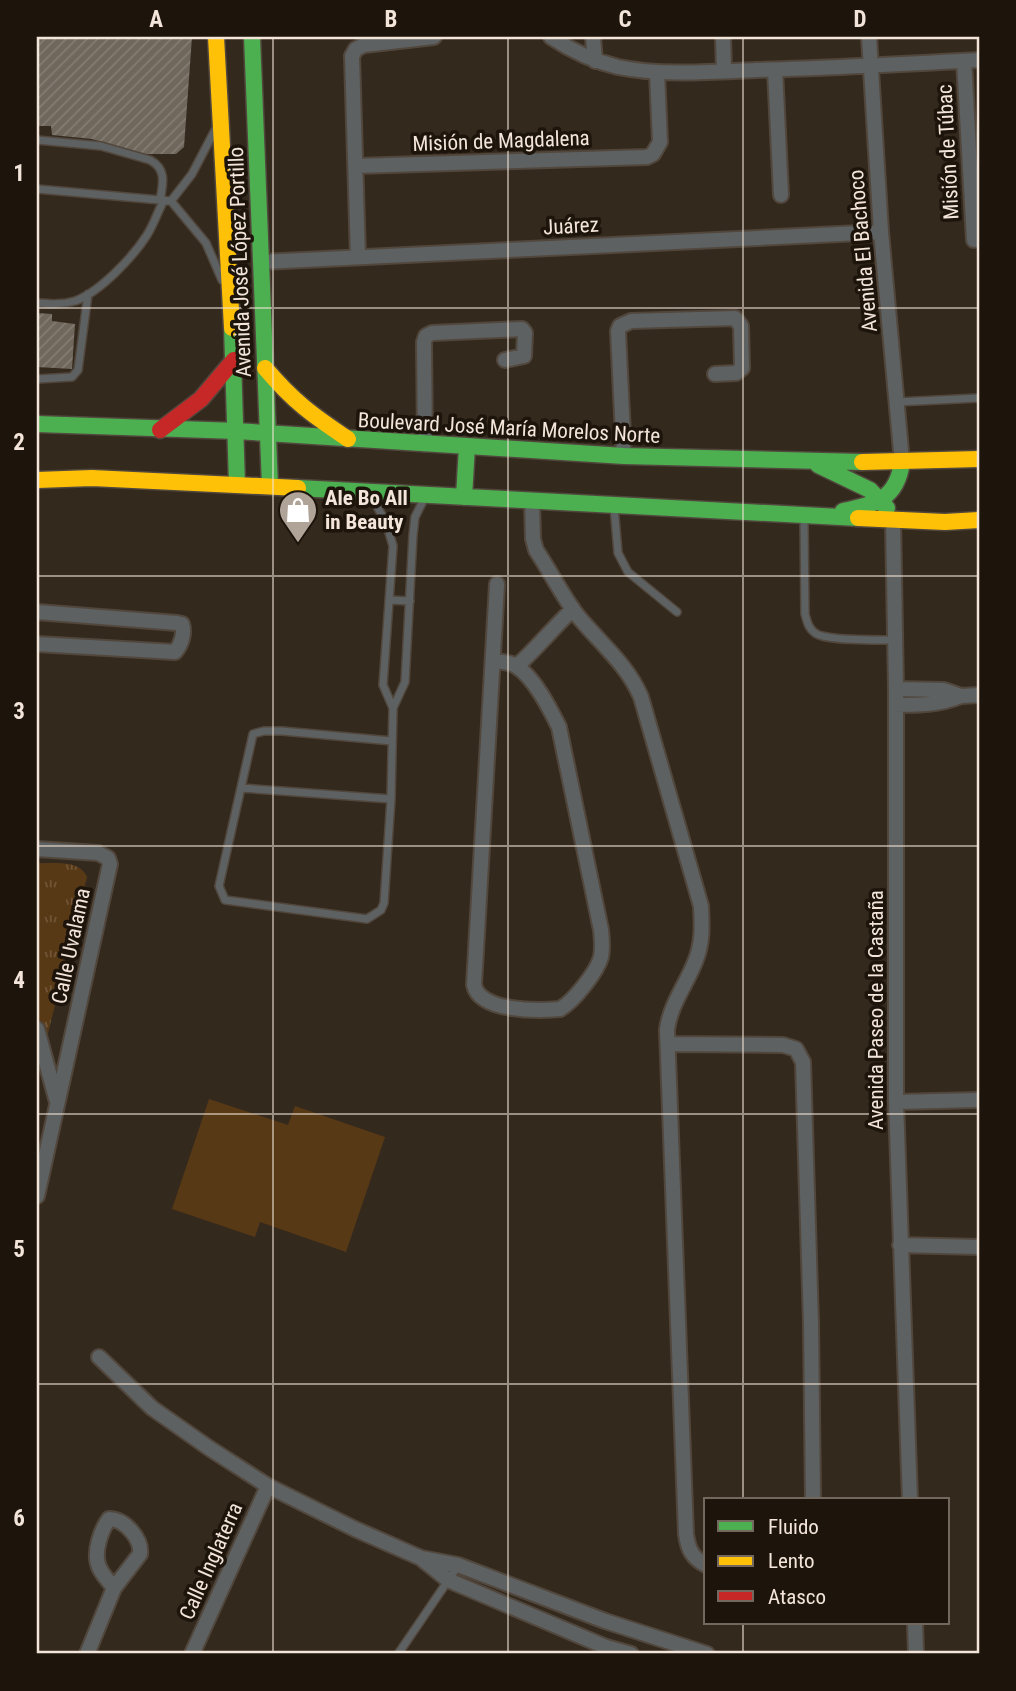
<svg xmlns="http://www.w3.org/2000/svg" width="1016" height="1691" viewBox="0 0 1016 1691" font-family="'Roboto Condensed',sans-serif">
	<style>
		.grass { fill: #583916 }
		.park { fill: url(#park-tufts) }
		.building { fill: url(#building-hatch) }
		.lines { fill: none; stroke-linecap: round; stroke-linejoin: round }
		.lane-casing { stroke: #51473d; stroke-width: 10 }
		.street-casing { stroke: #51473d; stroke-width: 18 }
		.fast-casing { stroke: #51473d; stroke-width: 19 }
		.slow-casing { stroke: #51473d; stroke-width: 19 }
		.jam-casing { stroke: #51473d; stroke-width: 19 }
		.lane { stroke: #5e6161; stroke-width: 7 }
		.street { stroke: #5e6161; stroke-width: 14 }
		.fast { stroke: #4caf50; stroke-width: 16 }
		.slow { stroke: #ffc107; stroke-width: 16 }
		.jam { stroke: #c62828; stroke-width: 16 }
		.grid { fill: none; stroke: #f3e5d9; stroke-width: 2; stroke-opacity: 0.55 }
		.labels { text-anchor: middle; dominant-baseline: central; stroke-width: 7; stroke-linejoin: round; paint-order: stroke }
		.street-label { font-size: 21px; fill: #f3e5d9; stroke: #1d140b }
		.poi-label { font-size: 21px; font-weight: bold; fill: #f3e5d9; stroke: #1d140b; text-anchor: start }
		.neatline { fill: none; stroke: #f3e5d9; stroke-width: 2.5 }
		.grid-label { font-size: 23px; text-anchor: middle; font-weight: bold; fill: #f3e5d9 }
	</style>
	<defs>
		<pattern id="park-tufts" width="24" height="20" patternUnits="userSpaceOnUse" patternTransform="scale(1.75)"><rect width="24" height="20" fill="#583916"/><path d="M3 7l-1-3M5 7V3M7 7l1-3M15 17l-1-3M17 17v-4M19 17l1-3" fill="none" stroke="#705637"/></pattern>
		<pattern id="building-hatch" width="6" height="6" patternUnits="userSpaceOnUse" patternTransform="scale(1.75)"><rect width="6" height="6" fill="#6f665c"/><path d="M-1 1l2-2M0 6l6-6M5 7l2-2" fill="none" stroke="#847c73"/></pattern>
	</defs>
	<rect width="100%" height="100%" fill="#34291d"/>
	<path class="grass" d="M 209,1099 L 288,1125 L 295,1106 L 385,1137 L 346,1252 L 260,1222 L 255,1237 L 172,1209 Z"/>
	<path class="park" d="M 37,863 C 54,864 79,859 87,877 L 47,1037 L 42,1031 L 37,1011 Z"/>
	<path class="building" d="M 37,37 L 192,37 L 184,147 L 176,154 L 140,154 L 92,139 L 52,135 L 51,126 L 37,126 Z
		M 37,313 L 52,314 L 52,321 L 75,324 L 72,369 L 37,367 Z"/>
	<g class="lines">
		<defs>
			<path id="lane" d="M 37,140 L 101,146 L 150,160 C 167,169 163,184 160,200
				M 37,189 L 171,201 L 206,243 L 222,280
				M 171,201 L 192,174 L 215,130
				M 37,303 C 50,304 62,305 75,301 C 100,292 133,257 147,235 C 154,224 158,211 164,200
				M 37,379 L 72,377 L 78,370 L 88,294
				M 897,402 L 979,398
				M 371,496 L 386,522 L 393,546 L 383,685 L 393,708
				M 614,506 L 618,553 L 628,572 L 677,612
				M 804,519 L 805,614 C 807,621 808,628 815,633 C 825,641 879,640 894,640
				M 389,600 L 410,601
				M 392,741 L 282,731 L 264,731 L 253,734 L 219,886 L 225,900 L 367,919 L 381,910 L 384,903 L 391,799 L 393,708 L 405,682 L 413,535 L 415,517 L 424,499
				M 241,788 L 391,799
				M 398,1654 L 458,1566"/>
			<path id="street" d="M 551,37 C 572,51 593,61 618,67 C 663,76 711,72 756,70 C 831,68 905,64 979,60
				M 593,37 L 595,61
				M 723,37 L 724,71
				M 869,37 L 881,232 L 902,462
				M 964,61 L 974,240
				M 775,70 L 781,195
				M 356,166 L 647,157 L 653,154 L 660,142 L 657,72
				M 358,257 L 352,56 L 356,49 L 364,45 L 434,37
				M 262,262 L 881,232
				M 425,444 L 424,342 L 426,336 L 432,333 L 522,329 L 525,333 L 524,356 L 505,360
				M 624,456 L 618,331 L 620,326 L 631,321 L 735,318 L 741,326 L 742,368 L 736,373 L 715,374
				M 532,501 L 533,539 L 536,550 C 550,571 562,595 577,615 C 599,642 627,664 641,697 L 701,906 C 702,925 703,943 695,962 C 686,985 670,1005 667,1030 L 686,1534 C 688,1549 692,1558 706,1565
				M 893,520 L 896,689 L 896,1102 L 910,1500
				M 37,612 L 177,623 L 182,624 C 185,634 181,645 175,652 L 37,644
				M 494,661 C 501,662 510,662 516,666 C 534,677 550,709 559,727 L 601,930 C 602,939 603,948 601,957 C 597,972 573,1002 560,1009 C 537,1011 480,1012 474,985 L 497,584
				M 517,666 C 537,648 553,628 573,609
				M 896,689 L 944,690 L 961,696 L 979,695
				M 896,705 C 919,705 939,705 961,696
				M 37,849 L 98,853 L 108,858 L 110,864 L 37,1196
				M 37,1029 L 57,1102
				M 669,1044 L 783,1045 L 796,1049 L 803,1062 L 811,1323 L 813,1500
				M 896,1102 L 979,1100
				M 900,1245 L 979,1247
				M 99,1357 L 152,1408 L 209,1448 L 268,1486 L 355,1529 L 421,1558 L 458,1565 L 605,1621 L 707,1654
				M 422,1559 L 448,1580 L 606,1647 L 631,1654
				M 915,1623 L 916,1654
				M 87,1654 L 114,1588 L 140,1554 C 142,1539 125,1519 109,1519 C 101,1530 94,1551 98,1564 C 100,1573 109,1581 114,1588
				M 192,1654 L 268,1486"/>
			<path id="fast" d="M 252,37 L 270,486
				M 232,328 L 237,484
				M 37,424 L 236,431 L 624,456 L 862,462
				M 818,465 L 870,490 L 887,508
				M 298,488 L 858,518
				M 464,497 L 467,446
				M 843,511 C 876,504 897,499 902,462"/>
			<path id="slow" d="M 216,37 L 232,328
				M 265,368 C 293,401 312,415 348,439
				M 862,462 L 979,459
				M 37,480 L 92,478 L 298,488
				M 858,518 L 945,522 L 979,520"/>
			<path id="jam" d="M 160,430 L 201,399 L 234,360"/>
		</defs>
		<use href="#lane" class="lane-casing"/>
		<use href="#street" class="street-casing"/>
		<use href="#fast" class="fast-casing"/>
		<use href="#slow" class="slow-casing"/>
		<use href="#jam" class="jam-casing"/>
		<use href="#lane" class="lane"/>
		<use href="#street" class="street"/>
		<use href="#fast" class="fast"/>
		<use href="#slow" class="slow"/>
		<use href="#jam" class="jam"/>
	</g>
	<path class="grid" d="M 273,37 L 273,1654M 508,37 L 508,1654M 743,37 L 743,1500M 37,308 L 979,308M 37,576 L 979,576M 37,846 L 979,846M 37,1114 L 979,1114M 37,1384 L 979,1384M 743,1623 L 743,1654"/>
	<defs>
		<symbol id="shop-pin" viewBox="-11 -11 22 30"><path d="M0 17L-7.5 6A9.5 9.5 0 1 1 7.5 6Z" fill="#b0a397" stroke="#1d140b"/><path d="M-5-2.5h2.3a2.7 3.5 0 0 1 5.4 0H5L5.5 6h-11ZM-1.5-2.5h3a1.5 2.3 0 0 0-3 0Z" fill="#fff"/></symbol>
	</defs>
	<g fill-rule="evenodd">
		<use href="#shop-pin" x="276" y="488" width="44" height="60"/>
	</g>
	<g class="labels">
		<g class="street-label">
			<text transform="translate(501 141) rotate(-2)">Misión de Magdalena</text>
			<text transform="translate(948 152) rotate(-93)">Misión de Túbac</text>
			<text transform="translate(571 226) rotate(-3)">Juárez</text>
			<text transform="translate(863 251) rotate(-95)">Avenida El Bachoco</text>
			<text transform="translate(240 262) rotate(-92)">Avenida José López Portillo</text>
			<text transform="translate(509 428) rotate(3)">Boulevard José María Morelos Norte</text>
			<text transform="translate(71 946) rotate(-78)">Calle Uvalama</text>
			<text transform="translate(876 1010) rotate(-90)">Avenida Paseo de la Castaña</text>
			<text transform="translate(211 1561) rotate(-66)">Calle Inglaterra</text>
		</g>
		<g class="poi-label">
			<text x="325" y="498">Ale Bo All<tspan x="325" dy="24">in Beauty</tspan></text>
		</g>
	</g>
	<rect width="1016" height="1691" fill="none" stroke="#1d140b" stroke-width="77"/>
	<rect x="704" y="1498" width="245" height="126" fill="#1d140b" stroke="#73685d" stroke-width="2"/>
	<rect x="718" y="1521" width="35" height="10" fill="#4caf50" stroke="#73685d" stroke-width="2"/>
	<text x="768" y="1534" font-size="21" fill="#f3e5d9">Fluido</text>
	<rect x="718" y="1556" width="35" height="10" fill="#ffc107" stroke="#73685d" stroke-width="2"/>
	<text x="768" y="1568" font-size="21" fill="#f3e5d9">Lento</text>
	<rect x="718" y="1591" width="35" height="10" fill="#c62828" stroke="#73685d" stroke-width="2"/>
	<text x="768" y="1604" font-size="21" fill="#f3e5d9">Atasco</text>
	<rect x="38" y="38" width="940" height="1614" class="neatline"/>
	<g class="grid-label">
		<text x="156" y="27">A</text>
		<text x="391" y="27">B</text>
		<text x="625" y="27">C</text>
		<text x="860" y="27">D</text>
		<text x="19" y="181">1</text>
		<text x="19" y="450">2</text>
		<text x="19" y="719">3</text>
		<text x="19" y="988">4</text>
		<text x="19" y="1257">5</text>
		<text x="19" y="1526">6</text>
	</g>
</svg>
